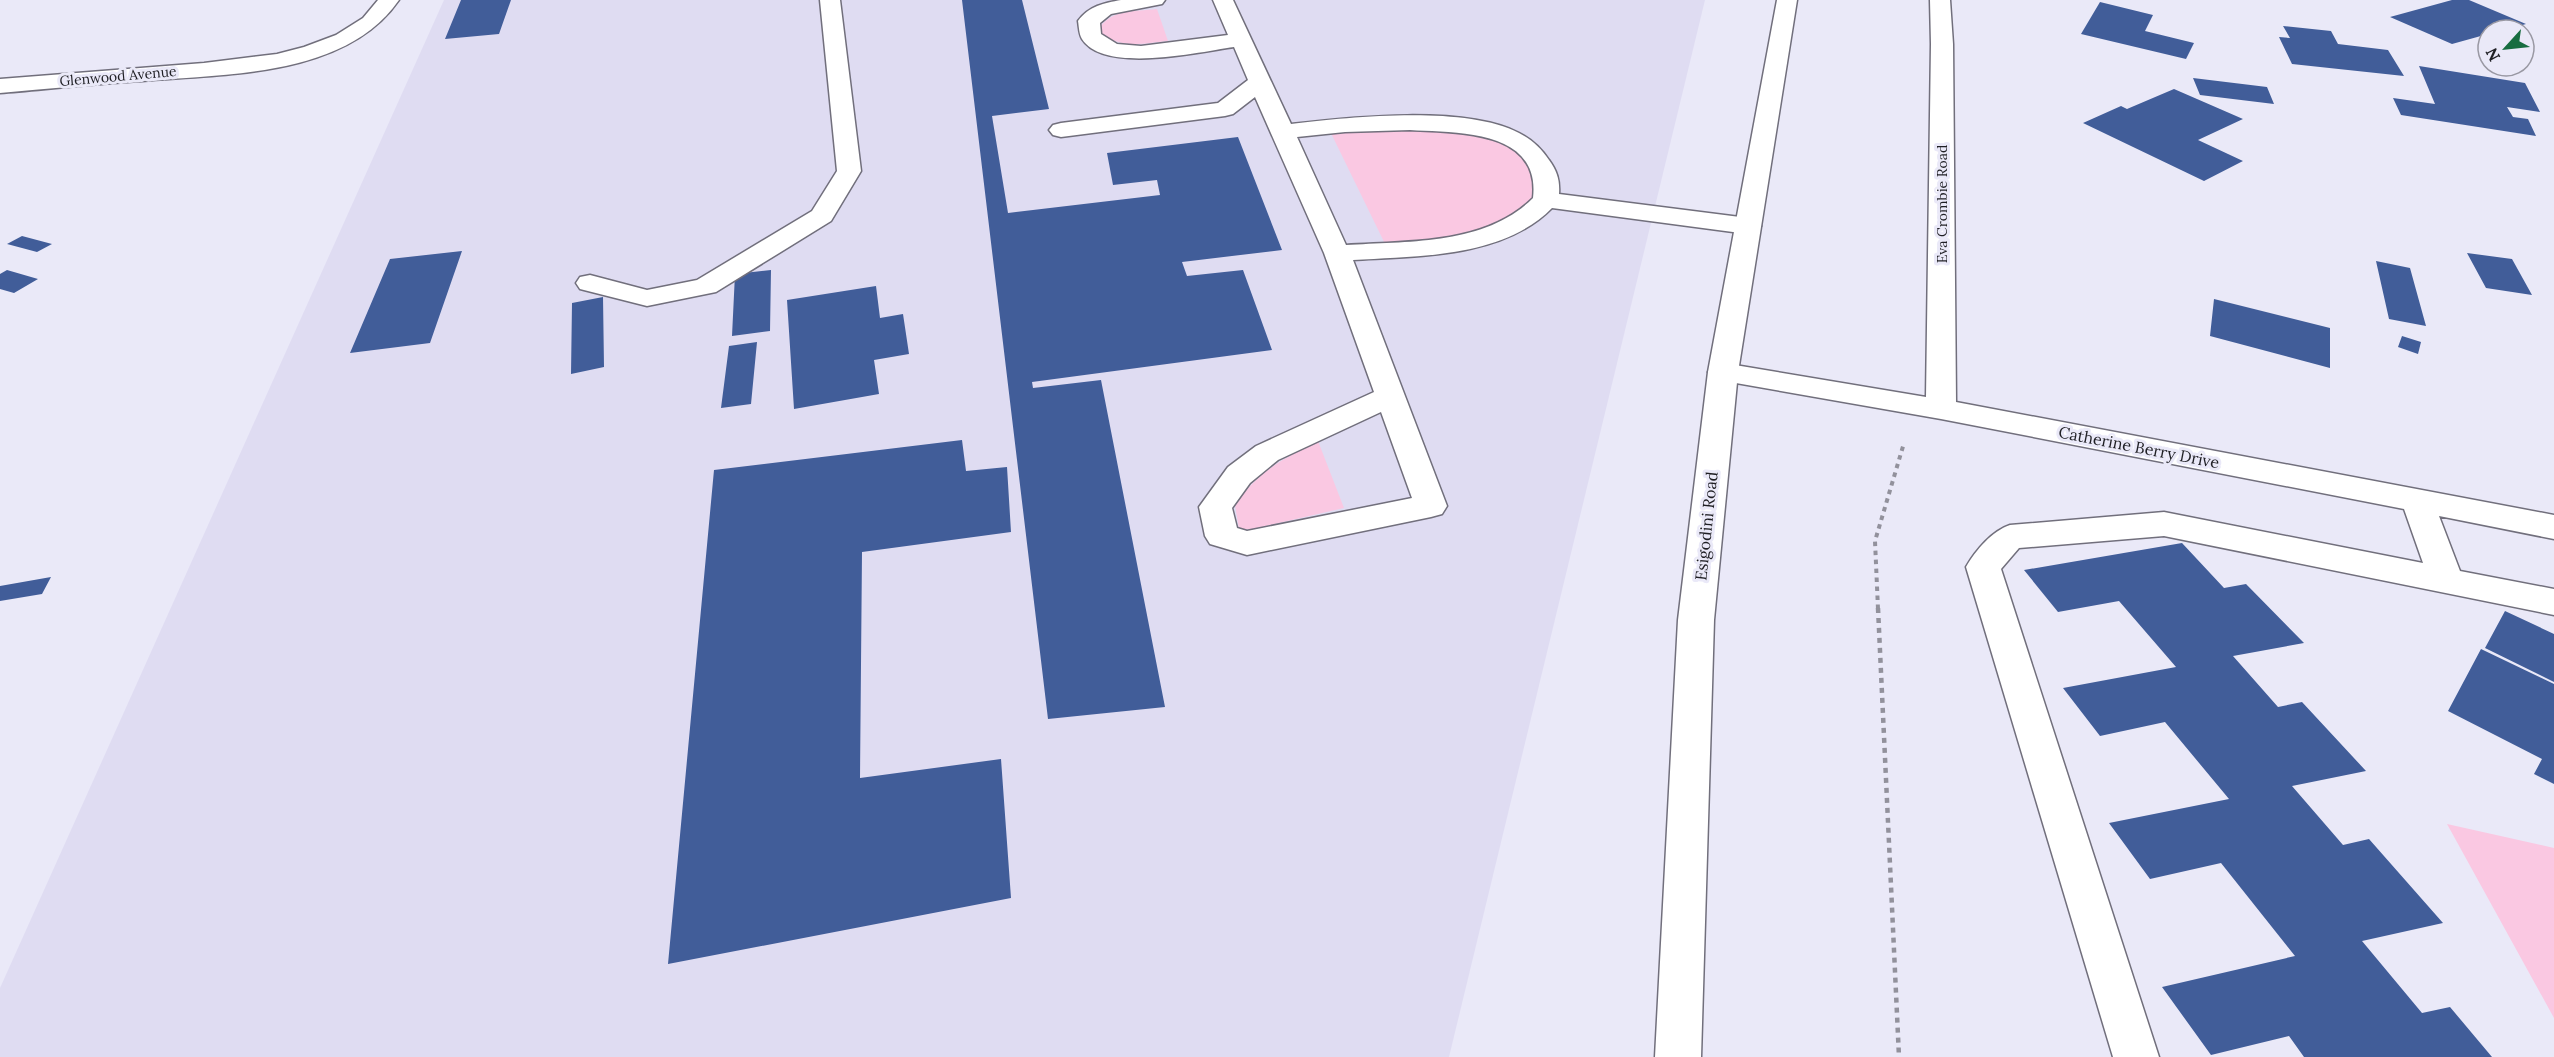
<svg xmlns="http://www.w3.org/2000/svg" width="2554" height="1057" viewBox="0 0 2554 1057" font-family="Lora,serif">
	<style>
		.built { fill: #dfdcf2 }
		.green { fill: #fac8e2 }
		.building { fill: #415d99 }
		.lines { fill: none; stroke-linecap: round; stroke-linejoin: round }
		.minor-casing { stroke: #716f7c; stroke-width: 3 }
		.major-casing { stroke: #716f7c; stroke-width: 3 }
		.path-far1 { stroke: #92919c; stroke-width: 4; stroke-dasharray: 4.5 4.5; stroke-linecap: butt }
		.path { stroke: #92919c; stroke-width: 4.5; stroke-dasharray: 5 5; stroke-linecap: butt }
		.minor { fill: #fff; fill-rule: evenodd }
		.major { fill: #fff; fill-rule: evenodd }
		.labels { text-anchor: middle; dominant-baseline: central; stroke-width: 6; stroke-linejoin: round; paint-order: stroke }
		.far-street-label { font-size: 14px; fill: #1f1f24; stroke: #eae9f8 }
		.street-label { font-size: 16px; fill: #1f1f24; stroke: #eae9f8 }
	</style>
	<rect width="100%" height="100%" fill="#eae9f8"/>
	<path class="built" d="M 444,0 L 1705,0 L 1449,1057 L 0,1057 L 0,988 Z"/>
	<path class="green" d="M 1157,9 L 1168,41 C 1139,44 1123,49 1097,32 C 1110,8 1133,12 1157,9 Z
		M 1410,123 L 1512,137 L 1546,200 L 1484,238 L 1388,250 L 1328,127 Z
		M 1318,441 L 1344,508 L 1253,529 L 1239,529 L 1235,505 C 1259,470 1282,460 1318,441 Z
		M 2447,824 L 2554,848 L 2554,1018 Z"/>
	<path class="building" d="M 461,0 L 511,0 L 499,34 L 445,39 Z
		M 962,0 L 1022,0 L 1049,109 L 992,116 L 1008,213 L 1160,195 L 1157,180 L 1113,185 L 1107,153 L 1238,137 L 1282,250 L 1182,262 L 1187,276 L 1243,270 L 1272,350 L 1032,382 L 1033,388 L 1101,380 L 1165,707 L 1048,719 Z
		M 2452,0 L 2469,0 L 2526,24 L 2504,30 L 2488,30 L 2488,34 L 2452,44 L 2390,17 Z
		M 2100,2 L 2153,15 L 2145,31 L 2194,43 L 2186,59 L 2081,34 Z
		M 2283,26 L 2331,31 L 2338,44 L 2388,50 L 2404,76 L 2292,64 L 2279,37 L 2290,38 Z
		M 2419,66 L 2525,83 L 2540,112 L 2507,107 L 2513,117 L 2528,119 L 2536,136 L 2401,115 L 2393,98 L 2435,104 Z
		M 2193,78 L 2267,87 L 2274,104 L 2200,95 Z
		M 2174,89 L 2243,119 L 2198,140 L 2243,161 L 2204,181 L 2083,123 L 2121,106 L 2127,109 Z
		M 22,236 L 52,244 L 37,252 L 7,244 Z
		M 462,251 L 430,343 L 350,353 L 390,259 Z
		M 2467,253 L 2512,259 L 2532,295 L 2486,288 Z
		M 2376,261 L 2410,268 L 2426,326 L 2389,319 Z
		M 7,270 L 38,279 L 14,293 L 0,289 L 0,274 Z
		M 771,270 L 770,331 L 732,336 L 735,274 Z
		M 876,286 L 880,318 L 903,314 L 909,354 L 874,360 L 879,394 L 794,409 L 787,300 Z
		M 603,297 L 604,367 L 571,374 L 572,303 Z
		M 2214,299 L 2330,328 L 2330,368 L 2210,336 Z
		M 2402,336 L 2421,342 L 2418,354 L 2398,347 Z
		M 757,342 L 751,404 L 721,408 L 729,346 Z
		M 962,440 L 966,471 L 1007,467 L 1011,532 L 862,552 L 860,778 L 1001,759 L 1011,898 L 668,964 L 714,470 Z
		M 2182,543 L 2224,588 L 2246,584 L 2304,643 L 2233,656 L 2278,707 L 2302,702 L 2366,771 L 2292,786 L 2343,845 L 2369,839 L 2443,923 L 2362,941 L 2422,1013 L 2450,1007 L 2492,1057 L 2304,1057 L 2289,1036 L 2211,1055 L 2162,987 L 2295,956 L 2221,863 L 2150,879 L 2109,823 L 2229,799 L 2165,722 L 2100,736 L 2063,688 L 2176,667 L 2119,601 L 2058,612 L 2024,570 Z
		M 51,577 L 42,594 L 0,601 L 0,586 Z
		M 2505,611 L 2554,634 L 2554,682 L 2485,648 Z
		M 2481,649 L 2554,684 L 2554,784 L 2534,774 L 2542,759 L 2448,711 Z"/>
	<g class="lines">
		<defs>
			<path id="minor" d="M 378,0 L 399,0 C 346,77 226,74 142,81 C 94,84 47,89 0,93 L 0,79 L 204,63 L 277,54 L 304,47 L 336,35 L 363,18 Z
				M 820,0 L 840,0 L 861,171 L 831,221 L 716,292 L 647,306 L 580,289 L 576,283 L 580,277 L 590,275 L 647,290 L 697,280 L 812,211 L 837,171 Z
				M 1121,0 L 1165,0 L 1162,4 L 1111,14 L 1100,23 L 1101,34 L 1117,44 L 1141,46 L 1228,35 L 1213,0 L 1233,0 L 1291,124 C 1351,117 1465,105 1519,133 C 1531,139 1541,148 1549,160 C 1557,171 1560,180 1559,194 L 1748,218 L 1757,221 L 1761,226 L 1757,231 L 1748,234 L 1552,208 C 1503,258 1418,256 1353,260 L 1447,506 L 1442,514 L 1431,517 L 1247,555 L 1210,544 L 1205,536 L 1199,507 L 1228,467 L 1256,446 L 1374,392 L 1324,253 L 1255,97 L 1233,114 L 1225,116 L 1061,137 L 1053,135 L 1049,130 L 1053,125 L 1061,123 L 1218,103 L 1248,80 L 1234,47 C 1199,52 1104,74 1082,39 C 1079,34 1079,27 1078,21 C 1089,6 1104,3 1121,0 ZM 1410,130 C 1456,133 1541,129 1533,198 C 1486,245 1409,241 1346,245 L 1297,137 L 1345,132 ZM 1381,412 L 1412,498 L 1247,531 L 1237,528 L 1232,508 L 1250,483 L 1278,460 Z
				M 1930,0 L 1950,0 L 1953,44 L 1956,402 L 2554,515 L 2554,539 L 2439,516 L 2460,571 L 2554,589 L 2554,615 L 2164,536 L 2019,548 L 2001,569 L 2159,1057 L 2113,1057 L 1966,567 C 1976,550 1992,531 2010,525 L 2164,512 L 2423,563 L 2404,509 L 1941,419 L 1713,379 L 1708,372 L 1713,365 L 1723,363 L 1926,397 L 1931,44 Z"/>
			<path id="major" d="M 1777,0 L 1797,0 L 1738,372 L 1714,620 L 1701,1057 L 1655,1057 L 1678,620 L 1708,372 Z"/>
		</defs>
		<use href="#minor" class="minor-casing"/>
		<use href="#major" class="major-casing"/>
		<path class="path-far1" d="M 1878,609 L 1875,541 L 1904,443"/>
		<path class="path" d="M 1878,608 L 1899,1057"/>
		<use href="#minor" class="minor"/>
		<use href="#major" class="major"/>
	</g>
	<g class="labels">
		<g class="far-street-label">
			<text transform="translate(118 76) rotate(-5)">Glenwood Avenue</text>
			<text transform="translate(1942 204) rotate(-90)">Eva Crombie Road</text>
		</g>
		<g class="street-label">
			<text transform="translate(2139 447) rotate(11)">Catherine Berry Drive</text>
			<text transform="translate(1706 526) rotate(-84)">Esigodini Road</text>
		</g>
	</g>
	<g transform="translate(2506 48) rotate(243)"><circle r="28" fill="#eae9f8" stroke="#9998a3" stroke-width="1.5"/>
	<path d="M0-4.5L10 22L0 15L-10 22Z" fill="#176d40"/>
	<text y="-9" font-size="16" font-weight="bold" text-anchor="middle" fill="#1f1f24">N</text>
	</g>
</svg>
